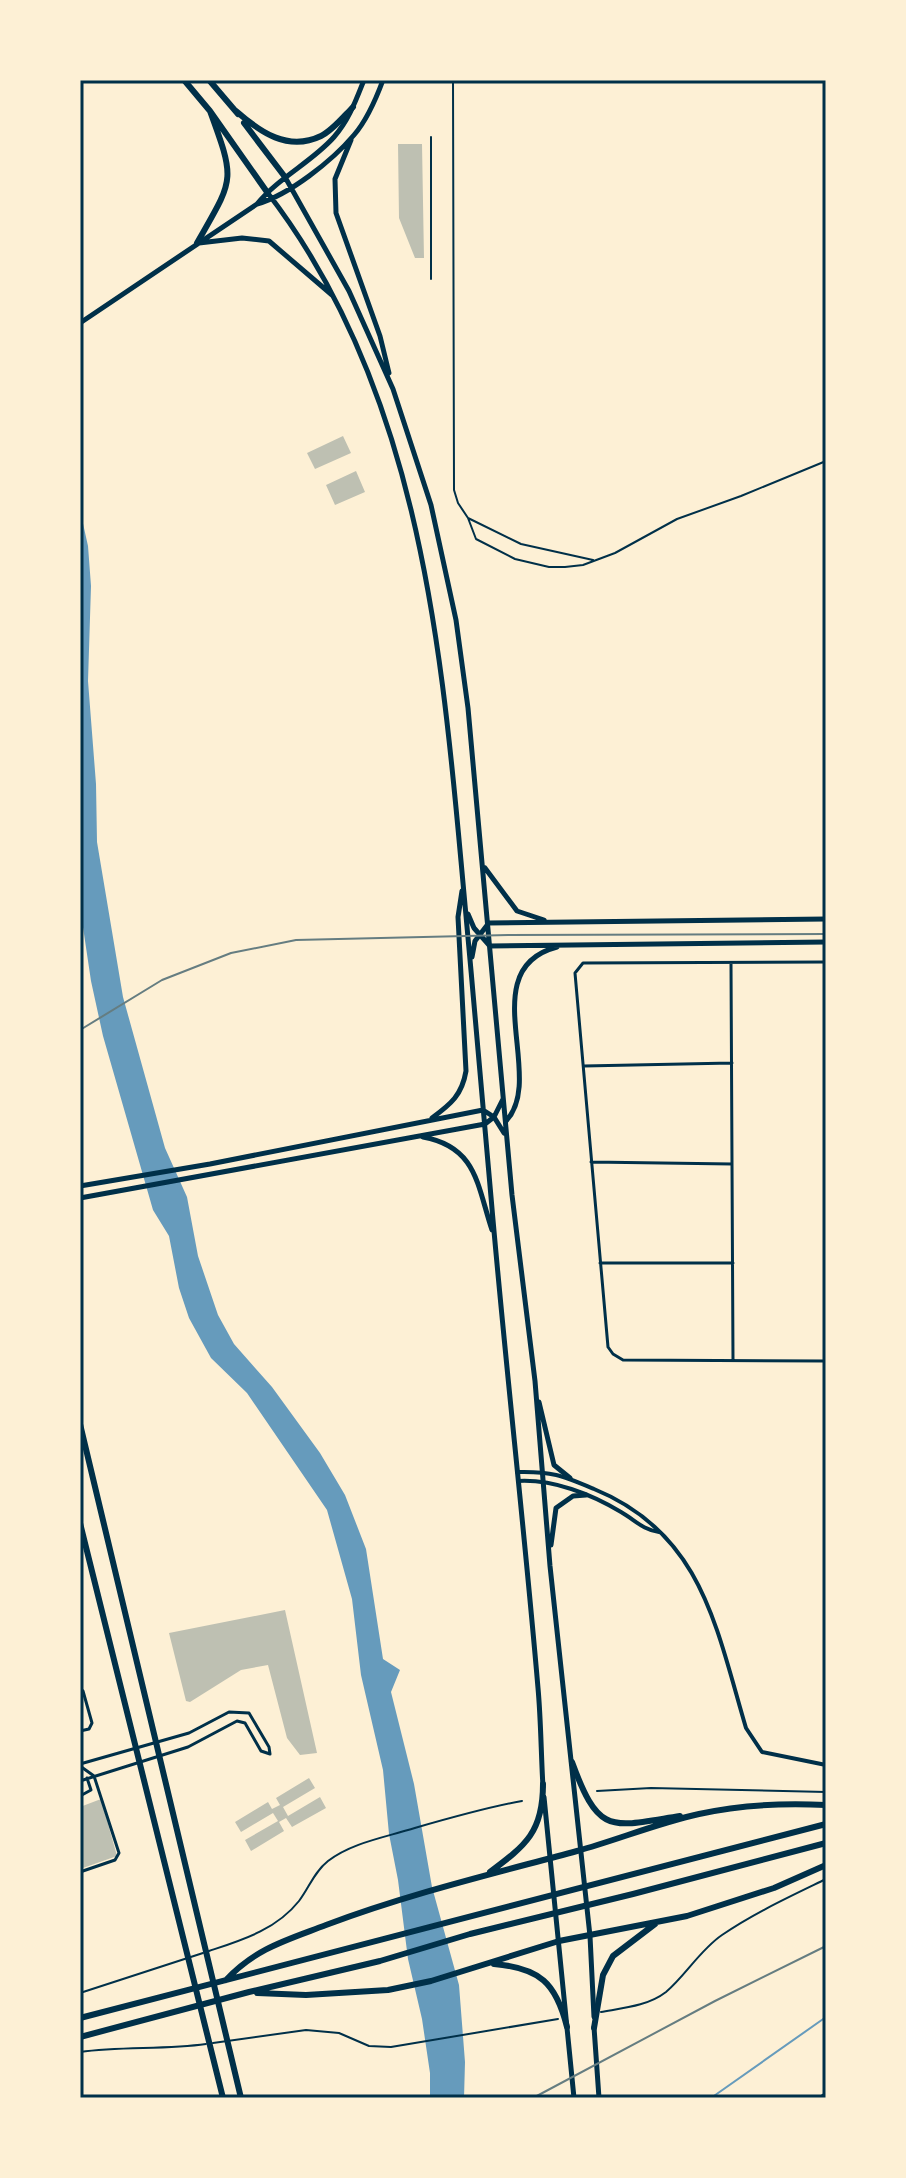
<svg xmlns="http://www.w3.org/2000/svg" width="906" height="2178" viewBox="0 0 906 2178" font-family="'Alegreya Sans',sans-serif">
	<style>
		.water { fill: #669bbc }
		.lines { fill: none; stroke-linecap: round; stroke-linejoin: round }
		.stream { stroke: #669bbc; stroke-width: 2 }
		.building { fill: #bec0b2 }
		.service { stroke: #003049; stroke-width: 2 }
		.minor { stroke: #003049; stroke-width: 3 }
		.tertiary { stroke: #003049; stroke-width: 4 }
		.primary { stroke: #003049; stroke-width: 5 }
		.trunk { stroke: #003049; stroke-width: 6 }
		.motorway { stroke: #003049; stroke-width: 6 }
		.tram { stroke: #657d81; stroke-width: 2 }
		.rail { stroke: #657d81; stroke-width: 2 }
		.neatline { fill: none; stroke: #003049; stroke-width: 3 }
	</style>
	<rect width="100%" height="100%" fill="#fdf0d5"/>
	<path class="water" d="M 80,510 L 88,546 L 91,586 L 88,681 L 96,784 L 97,842 L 123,997 L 165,1148 L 187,1197 L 198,1256 L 218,1315 L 234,1344 L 272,1387 L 320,1453 L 345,1495 L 366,1549 L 383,1659 L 400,1670 L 391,1692 L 414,1784 L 432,1887 L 459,1985 L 465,2062 L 464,2098 L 430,2098 L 430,2073 L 422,2019 L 408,1959 L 398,1880 L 389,1834 L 383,1770 L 361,1675 L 352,1599 L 327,1510 L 247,1393 L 211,1358 L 189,1318 L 179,1288 L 169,1236 L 153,1210 L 103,1036 L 91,981 L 80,907 Z"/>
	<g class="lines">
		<path class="stream" d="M 711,2098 L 826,2017"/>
	</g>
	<path class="building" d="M 398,144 L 422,144 L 424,258 L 415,258 L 399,218 Z
		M 343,436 L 351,453 L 315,469 L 307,453 Z
		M 356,471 L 365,492 L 335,505 L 326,485 Z
		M 285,1610 L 317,1753 L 300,1755 L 287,1738 L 268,1665 L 241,1670 L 190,1702 L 186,1701 L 169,1633 Z
		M 309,1778 L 315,1788 L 283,1807 L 288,1816 L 320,1797 L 326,1808 L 292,1827 L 286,1818 L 279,1822 L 284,1831 L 251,1851 L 245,1840 L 278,1821 L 273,1813 L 241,1832 L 235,1822 L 268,1802 L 272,1809 L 280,1805 L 276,1798 Z
		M 101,1799 L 117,1856 L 80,1869 L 80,1807 Z"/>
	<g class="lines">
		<path class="service" d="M 453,80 L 454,490 L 458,503 L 468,518 L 476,539 L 515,559 L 549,567 L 565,567 L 583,565 L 615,553 L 677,519 L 741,496 L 826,461
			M 431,137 L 431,279
			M 468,518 L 521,544 L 593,560
			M 597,1791 L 651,1788 L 826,1792
			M 209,1951 C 242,1940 276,1930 299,1901 C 309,1888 314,1872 328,1861 C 350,1844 381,1838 408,1830 C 446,1819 483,1808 522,1801
			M 80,1993 L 203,1953
			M 601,2012 C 623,2008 648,2006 666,1992 C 686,1975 700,1950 722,1935 C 754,1913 791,1896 826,1879
			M 213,2043 L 306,2030 L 339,2033 L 369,2046 L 391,2047 L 558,2019
			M 80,2052 C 122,2046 164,2050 206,2044"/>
		<path class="minor" d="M 826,962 L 583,963 L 575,973 L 608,1347 L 613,1354 L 623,1360 L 826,1361
			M 731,964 L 733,1360
			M 584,1066 L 732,1063
			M 591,1162 L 732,1164
			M 600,1263 L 733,1263
			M 80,1688 L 83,1691 L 92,1723 L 89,1729 L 80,1731
			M 80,1764 L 189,1733 L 229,1712 L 249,1713 L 269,1747 L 270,1754
			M 80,1766 L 94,1776 L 119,1853 L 115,1860 L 80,1872
			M 80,1781 L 188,1747 L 237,1721 L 245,1723 L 261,1751 L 270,1754
			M 80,1796 L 91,1790 L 87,1778"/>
		<path class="tertiary" d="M 517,1472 C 552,1471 563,1476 594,1489 C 702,1533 716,1627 746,1728 L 762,1752 L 826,1765
			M 518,1481 C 553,1479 591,1494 621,1512 C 635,1520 643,1530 659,1532
			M 820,2098 L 826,2094"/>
		<path class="primary" d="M 351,140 L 335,179 L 336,213 L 380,336 L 389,373
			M 285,177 L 349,291 L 393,389 L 431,505 L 456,620 L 468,708 L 512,1195 L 535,1381 L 550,1566 L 590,1936 L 594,2017
			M 267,192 C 414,382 440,629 461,861 C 471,973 482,1085 491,1197 C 505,1361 524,1524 538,1688 C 541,1721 541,1754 543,1787
			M 257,204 C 279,177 312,162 334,137 C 349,120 356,100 364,80
			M 199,243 L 242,238 L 269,241 L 332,295
			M 80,323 L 257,204 C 289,195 332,161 354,135 C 367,120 376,99 383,80
			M 485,868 L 517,911 L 544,920
			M 468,914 L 474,928 L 489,945
			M 488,923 L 826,919
			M 490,946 L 826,942
			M 472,957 L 475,941 L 488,924
			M 432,1118 C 451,1104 462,1095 466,1071 L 458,917 L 462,891
			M 506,1121 C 547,1078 473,969 557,947
			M 423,1137 C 477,1147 477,1185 492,1230
			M 80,1186 L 210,1164 L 483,1110 L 494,1117 L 504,1133
			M 80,1198 L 485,1124 L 494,1117 L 503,1099
			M 539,1402 L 554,1465 L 570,1478
			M 551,1545 L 556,1508 L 573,1496 L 586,1495
			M 544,1797 L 574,2098
			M 594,2027 L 599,2098"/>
		<path class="trunk" d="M 572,1762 C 599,1836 610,1827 680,1816
			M 490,1872 C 526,1845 543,1832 543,1784
			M 494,1964 C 540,1968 556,1983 567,2027
			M 226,1980 C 256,1948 287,1940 326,1925 C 408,1894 492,1874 577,1851 C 617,1840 658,1823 699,1814 C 739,1805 785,1803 826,1805
			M 257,1993 L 306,1995 L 388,1990 L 431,1981 L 559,1941 L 687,1916 L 774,1888 L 826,1865
			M 80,2018 L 826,1824
			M 594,2028 L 603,1975 L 613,1956 L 655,1924
			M 80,2037 L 249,1992 L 380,1961 L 470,1934 L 633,1894 L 826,1843"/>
		<path class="motorway" d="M 184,80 L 210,111 L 267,192
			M 209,80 L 238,114
			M 236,111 C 260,132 288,152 321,136 C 333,130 344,116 353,107
			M 244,123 L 285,177
			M 197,243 C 234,178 236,182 210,111
			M 80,1424 L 241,2098
			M 80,1523 L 223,2098"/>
		<path class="tram" d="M 80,1030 L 162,980 L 231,953 L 296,940 L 508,935 L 826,934"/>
		<path class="rail" d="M 533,2098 L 715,2001 L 826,1946"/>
	</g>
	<rect width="906" height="2178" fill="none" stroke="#fdf0d5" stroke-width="164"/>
	<rect x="82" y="82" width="742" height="2014" class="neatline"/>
</svg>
